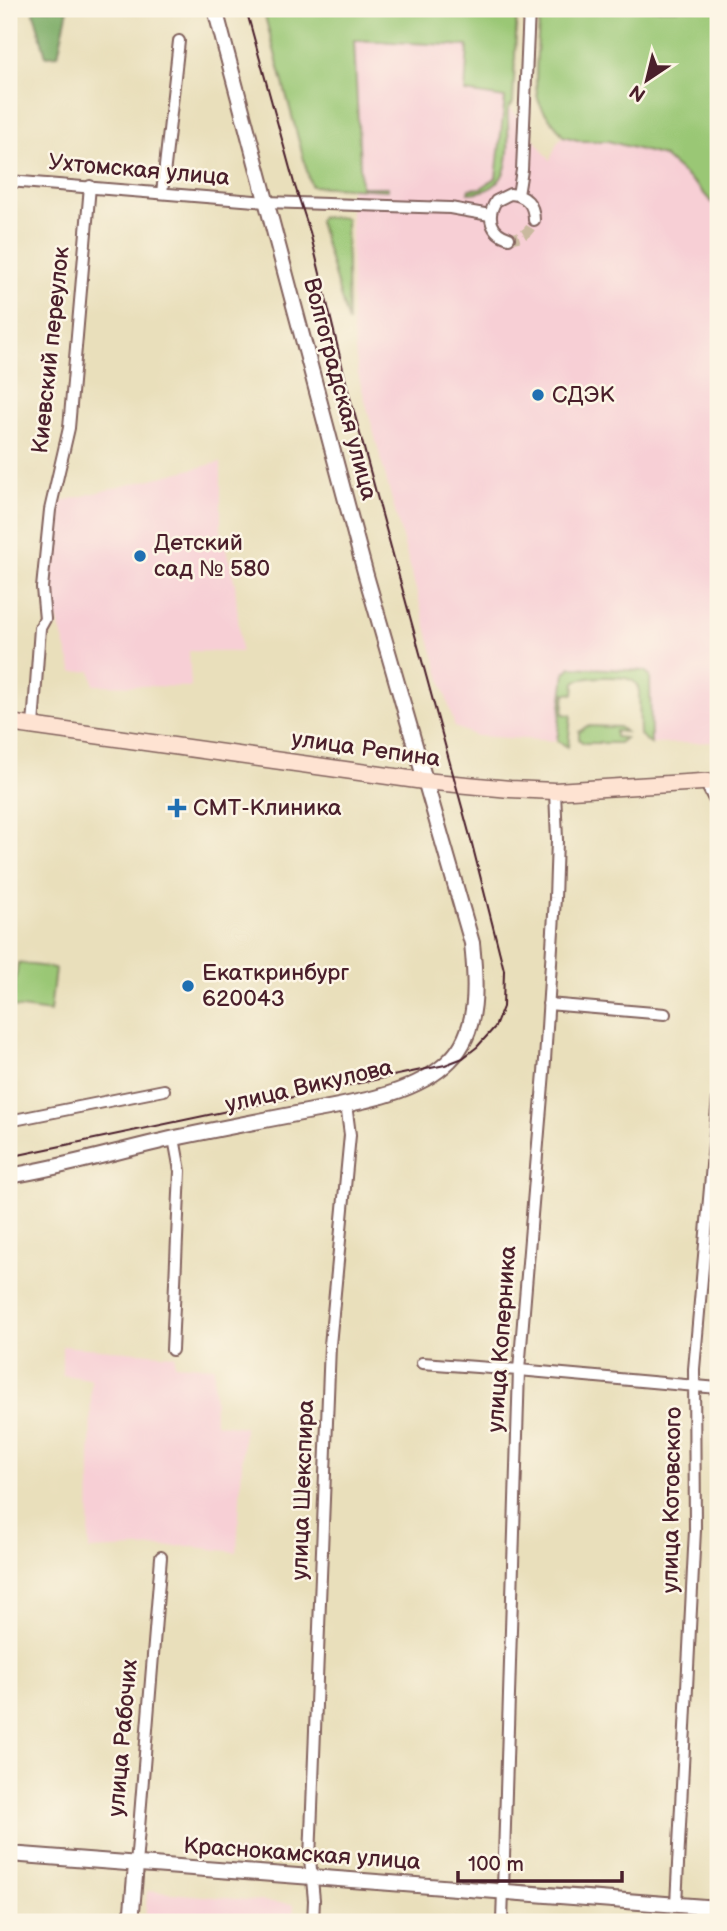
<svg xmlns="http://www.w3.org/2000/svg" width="727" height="1931" viewBox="0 0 727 1931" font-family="'Balsamiq Sans',sans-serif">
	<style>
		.built { fill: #f7cfd5 }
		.green { fill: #9ac775; stroke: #727350; stroke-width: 2 }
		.forest { fill: #7bac66; stroke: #626648; stroke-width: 2 }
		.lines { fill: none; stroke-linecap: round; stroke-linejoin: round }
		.minor-tunnel { stroke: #c9b99e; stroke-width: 10; stroke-dasharray: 10 5; stroke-linecap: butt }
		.minor-casing { stroke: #82625d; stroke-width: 14 }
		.tertiary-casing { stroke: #82625d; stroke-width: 18 }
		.secondary-casing { stroke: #82625d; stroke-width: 19 }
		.minor { stroke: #fff; stroke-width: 10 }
		.tertiary { stroke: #fff; stroke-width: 14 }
		.secondary { stroke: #fee3d2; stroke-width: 16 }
		.tram { stroke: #4a1f2b; stroke-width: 2 }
		.poi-dot { fill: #1f6fb2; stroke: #fcf5e5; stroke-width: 2.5 }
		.labels { text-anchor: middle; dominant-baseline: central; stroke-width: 5; stroke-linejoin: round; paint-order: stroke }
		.street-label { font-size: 23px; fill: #4a1f2b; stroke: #fcf5e5 }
		.poi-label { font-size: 23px; fill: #4a1f2b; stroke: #fcf5e5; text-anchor: start }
	</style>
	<rect width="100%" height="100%" fill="#fcf5e5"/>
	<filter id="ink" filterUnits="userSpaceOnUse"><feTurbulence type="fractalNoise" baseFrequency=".0143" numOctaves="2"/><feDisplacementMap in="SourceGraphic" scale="14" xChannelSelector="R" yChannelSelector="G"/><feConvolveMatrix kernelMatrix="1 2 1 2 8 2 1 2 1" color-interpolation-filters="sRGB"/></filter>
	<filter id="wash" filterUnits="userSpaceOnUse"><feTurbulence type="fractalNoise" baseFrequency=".00686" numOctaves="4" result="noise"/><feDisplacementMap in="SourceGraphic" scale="28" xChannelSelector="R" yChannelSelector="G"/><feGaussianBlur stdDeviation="1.57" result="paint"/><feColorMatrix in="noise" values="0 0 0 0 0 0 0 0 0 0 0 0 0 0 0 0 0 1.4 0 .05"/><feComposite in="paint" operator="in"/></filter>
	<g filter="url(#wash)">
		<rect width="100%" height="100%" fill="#e9dfbb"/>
		<path class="built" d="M 349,34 L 512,42 L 509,107 L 550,160 L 557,143 L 563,136 L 581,141 L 608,141 L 663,156 L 696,185 L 718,209 L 718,742 L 651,744 L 650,676 L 645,671 L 571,667 L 565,673 L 557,741 L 476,736 L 455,727 L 432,649 L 358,374 L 352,326 Z
			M 221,462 L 221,529 L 235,583 L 241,652 L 189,651 L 191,687 L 94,685 L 91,671 L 73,672 L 48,589 L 58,502 Z
			M 62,1346 L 175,1355 L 175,1364 L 214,1367 L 215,1423 L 244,1427 L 237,1552 L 186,1546 L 89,1550 L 91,1379 L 62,1375 Z
			M 147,1891 L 294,1904 L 293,1922 L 145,1922 Z"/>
		<path class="green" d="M 263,9 L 517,9 L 513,103 L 508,109 C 507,146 518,192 468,193 L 469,189 L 481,188 L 496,178 L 505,98 L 465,92 L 468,46 L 354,40 L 361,187 L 388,187 L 388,190 L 311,186 Z
			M 540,9 L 718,9 L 718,209 L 696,185 L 663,156 L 608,141 L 581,141 L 563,136 C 556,123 542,114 538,99 C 533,82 539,30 540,9 Z
			M 320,217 L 346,218 L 348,323 L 319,221 Z
			M 571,667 L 645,671 L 650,676 L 651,744 L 640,735 L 639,691 C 637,686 638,684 633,681 C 625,675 583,676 575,682 L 574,694 L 565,693 L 563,714 L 571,715 L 568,747 L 557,741 L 565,673 Z
			M 587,726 L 619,727 L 625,732 L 615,731 L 615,737 L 625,738 L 619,743 L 583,743 L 579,739 L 579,732 Z
			M 18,963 L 55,968 L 50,1012 L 12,1007 Z"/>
		<path class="forest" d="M 33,9 L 68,9 L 58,55 L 46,56 Z"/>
	</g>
	<g filter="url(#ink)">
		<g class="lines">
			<path class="minor-tunnel" d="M 509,238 C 523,238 530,232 534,220"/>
			<defs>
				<path id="minor" d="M 9,181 L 266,202 L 450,208 L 490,215
					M 162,193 L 179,41
					M 518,195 L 522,170 L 529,9
					M 509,238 C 491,233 486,217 496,201 L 510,194 C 526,195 534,204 534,220
					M 33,726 L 40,628 L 45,619 L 42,588 L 50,510 L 69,428 L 90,186
					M 705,782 L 718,807
					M 548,1004 L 665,1014
					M 9,1121 L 164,1090
					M 9,1149 L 11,1176
					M 172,1350 L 180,1171 L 174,1138
					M 422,1363 L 519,1370 L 718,1388
					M 136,1865 L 161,1557
					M 676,1904 L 695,1530 L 694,1369 L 718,1097
					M 313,1922 L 314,1900 L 310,1859 L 330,1345 L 350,1135 L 346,1104
					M 502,1922 L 519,1370 L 545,1060 L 555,898 L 557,840 L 555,791"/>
				<path id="tertiary" d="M 9,1176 C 65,1167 120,1150 175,1138 C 217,1129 259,1121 301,1113 C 348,1104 415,1096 450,1060 C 480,1031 476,981 472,943 L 365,572 L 215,9
					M 9,1854 L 718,1908
					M 131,1922 L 136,1865"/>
				<path id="secondary" d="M 9,723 L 424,781 L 510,789 L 555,791 L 718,781"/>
			</defs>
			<use href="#minor" class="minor-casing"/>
			<use href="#tertiary" class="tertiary-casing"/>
			<use href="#secondary" class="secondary-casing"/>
			<use href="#minor" class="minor"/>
			<use href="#tertiary" class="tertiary"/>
			<use href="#secondary" class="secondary"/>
			<path class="tram" d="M 9,1157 L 445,1065 L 463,1058 L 477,1047 L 495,1027 L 503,1007 L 504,970 L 471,840 L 348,390 L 310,232 L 294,183 L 246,9"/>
		</g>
	</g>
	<g class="poi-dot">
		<circle cx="538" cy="395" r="7"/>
		<circle cx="140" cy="556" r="7"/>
		<path d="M173.5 797.5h7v7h7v7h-7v7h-7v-7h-7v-7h7z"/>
		<circle cx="188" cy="986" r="7"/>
	</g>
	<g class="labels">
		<g class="street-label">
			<text transform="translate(139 170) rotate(5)">Ухтомская улица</text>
			<text transform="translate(51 350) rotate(-84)">Киевский переулок</text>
			<text transform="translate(340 389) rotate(75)">Волгоградская улица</text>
			<text transform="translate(366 749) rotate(8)">улица Репина</text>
			<text transform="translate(309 1086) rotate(-13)">улица Викулова</text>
			<text transform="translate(502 1339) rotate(-86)">улица Коперника</text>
			<text transform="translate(303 1490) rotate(-88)">улица Шекспира</text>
			<text transform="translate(672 1500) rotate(-89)">улица Котовского</text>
			<text transform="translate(123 1738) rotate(-85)">улица Рабочих</text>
			<text transform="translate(302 1854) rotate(4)">Краснокамская улица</text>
		</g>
		<g class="poi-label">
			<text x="552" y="395">СДЭК</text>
			<text x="154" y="543">Детский<tspan x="154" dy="26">сад № 580</tspan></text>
			<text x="193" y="808">СМТ-Клиника</text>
			<text x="202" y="973">Екаткринбург<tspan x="202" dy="26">620043</tspan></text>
		</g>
	</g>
	<rect width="727" height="1931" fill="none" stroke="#fcf5e5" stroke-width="35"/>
	<g transform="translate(647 80) rotate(215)" stroke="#fcf5e5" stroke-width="5" paint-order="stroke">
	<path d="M0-5L12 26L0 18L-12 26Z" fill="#4a1f2b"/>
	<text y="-10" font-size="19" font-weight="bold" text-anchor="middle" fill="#4a1f2b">N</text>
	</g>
	<path d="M458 1871v10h164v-10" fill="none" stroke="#4a1f2b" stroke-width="3.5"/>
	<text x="468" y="1871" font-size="21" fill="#4a1f2b" stroke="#fcf5e5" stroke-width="5" paint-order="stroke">100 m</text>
</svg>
